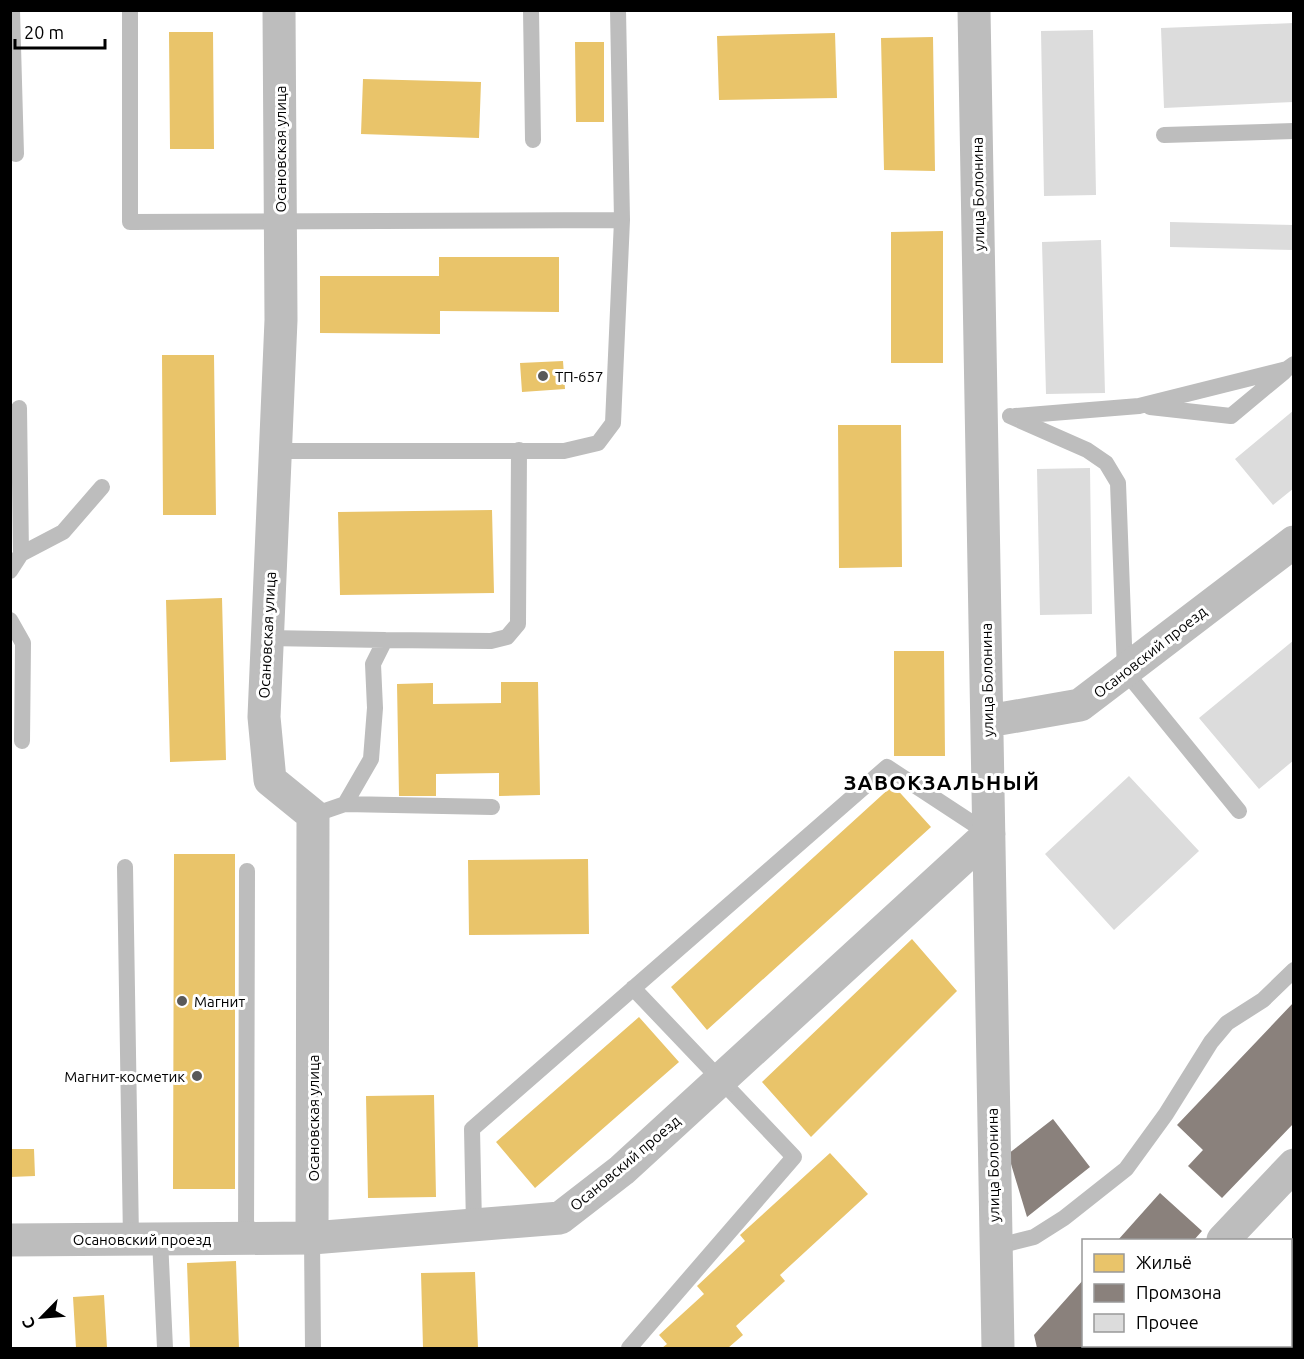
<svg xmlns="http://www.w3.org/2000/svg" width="1304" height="1359" viewBox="0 0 1304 1359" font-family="Ubuntu,sans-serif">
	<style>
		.homes { fill: #e9c46a }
		.industry { fill: #8a817c }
		.building { fill: #dcdcdc }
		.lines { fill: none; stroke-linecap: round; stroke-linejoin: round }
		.service { stroke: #bdbdbd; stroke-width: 16 }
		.minor { stroke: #bdbdbd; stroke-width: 33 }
		.poi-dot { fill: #595959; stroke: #fff; stroke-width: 2 }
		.labels { text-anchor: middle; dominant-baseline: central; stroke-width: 6; stroke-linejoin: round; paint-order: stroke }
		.street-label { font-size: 15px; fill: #000; stroke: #fff }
		.poi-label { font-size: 15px; fill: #000; stroke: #fff; text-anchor: start }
		.district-label { font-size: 21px; font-weight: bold; letter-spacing: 1.5px; fill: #000; stroke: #fff }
	</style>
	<rect width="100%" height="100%" fill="#fff"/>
	<path class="homes" d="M 169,32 L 213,32 L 214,149 L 170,149 Z
		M 835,33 L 837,98 L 719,100 L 717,36 Z
		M 933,37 L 935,171 L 884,170 L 881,38 Z
		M 575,42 L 604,42 L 604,122 L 576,122 Z
		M 363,79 L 481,82 L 479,138 L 361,134 Z
		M 943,231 L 943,363 L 891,363 L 891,232 Z
		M 439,257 L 559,257 L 559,312 L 440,311 L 440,334 L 320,333 L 320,276 L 439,276 Z
		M 162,355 L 214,355 L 216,515 L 163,515 Z
		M 563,361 L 565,389 L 522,392 L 520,363 Z
		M 838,425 L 901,425 L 902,567 L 839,568 Z
		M 492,510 L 494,593 L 340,595 L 338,512 Z
		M 222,598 L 226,760 L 170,762 L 166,600 Z
		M 894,651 L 944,651 L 945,756 L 894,756 Z
		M 501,682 L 538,682 L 540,795 L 499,796 L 499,773 L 436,774 L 436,796 L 399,796 L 397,684 L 433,683 L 433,704 L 501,703 Z
		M 893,785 L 931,827 L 707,1030 L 671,987 Z
		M 174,854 L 235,854 L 235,1189 L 173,1189 Z
		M 588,859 L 589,934 L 469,935 L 468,860 Z
		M 912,939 L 957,991 L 811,1137 L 762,1082 Z
		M 639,1017 L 679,1062 L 535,1188 L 496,1142 Z
		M 434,1095 L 436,1197 L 368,1198 L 366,1096 Z
		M 10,1149 L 34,1149 L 35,1176 L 10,1177 Z
		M 830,1153 L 868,1194 L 780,1275 L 785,1281 L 736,1326 L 743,1335 L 728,1348 L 662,1348 L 667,1344 L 659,1335 L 704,1294 L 697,1286 L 745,1241 L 740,1235 Z
		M 236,1261 L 239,1348 L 190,1348 L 187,1263 Z
		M 475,1272 L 478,1348 L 423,1348 L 421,1273 Z
		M 104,1295 L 107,1348 L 76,1348 L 73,1297 Z
		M 1294,1300 L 1294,1348 L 1278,1348 L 1275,1346 L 1290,1346 L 1290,1304 Z"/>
	<path class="industry" d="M 1294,1002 L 1294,1123 L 1222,1198 L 1188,1166 L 1203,1150 L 1177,1125 Z
		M 1053,1119 L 1090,1167 L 1027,1217 L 1008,1154 Z
		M 1160,1193 L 1202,1231 L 1194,1240 L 1118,1240 Z
		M 1084,1279 L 1084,1346 L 1100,1346 L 1097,1348 L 1037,1348 L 1034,1335 Z"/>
	<path class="building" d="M 1294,23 L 1294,102 L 1164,108 L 1161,28 Z
		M 1093,30 L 1096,195 L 1044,196 L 1041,31 Z
		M 1170,222 L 1294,225 L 1294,250 L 1170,247 Z
		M 1101,240 L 1105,393 L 1046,394 L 1042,242 Z
		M 1294,410 L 1294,488 L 1273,505 L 1235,459 Z
		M 1090,468 L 1092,614 L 1040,615 L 1037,469 Z
		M 1294,640 L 1294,760 L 1259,789 L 1199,718 Z
		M 1129,776 L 1199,851 L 1114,930 L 1045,854 Z"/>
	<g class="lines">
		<path class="service" d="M 12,10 L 16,154
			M 130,10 L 130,222 L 622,220 L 618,10
			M 531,10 L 533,140
			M 1164,135 L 1294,131
			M 1150,407 L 1231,416 L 1284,372
			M 19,408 L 21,554
			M 1010,416 L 1087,450 L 1106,463 L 1118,483 L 1125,671 L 1239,811
			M 1015,416 L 1139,406 L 1287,369 L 1294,364
			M 275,451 L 564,451 L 598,443 L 613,423 L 622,220
			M 10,571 L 21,554 L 63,532 L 102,487
			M 10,620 L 23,643 L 22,741
			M 267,638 L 385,640
			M 345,804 L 492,807
			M 313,815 L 345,804 L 371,759 L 375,708 L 373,664 L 385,640 L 491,641 L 507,637 L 518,624 L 519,450
			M 125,867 L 131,1239
			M 474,1225 L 472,1129 L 887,767 L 989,834
			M 312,1238 L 313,1348
			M 160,1239 L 165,1348
			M 246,1239 L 247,871
			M 995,1247 L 1034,1237 L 1064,1218 L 1126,1169 L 1166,1114 L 1211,1042 L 1227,1023 L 1263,1000 L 1294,970
			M 629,1348 L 794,1157 L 633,988"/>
		<path class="minor" d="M 279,10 L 281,320 L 264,717 L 270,780 L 313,815 L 312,1238
			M 974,10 L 998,1348
			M 988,721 L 1080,705 L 1294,542
			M 10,1240 L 312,1238 L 560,1218 L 622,1170 L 989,834
			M 1223,1240 L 1294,1165
			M 1130,1348 L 1132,1346"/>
	</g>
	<g class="poi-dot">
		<circle cx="543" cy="376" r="6"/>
		<circle cx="182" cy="1001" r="6"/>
		<circle cx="197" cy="1076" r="6"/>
	</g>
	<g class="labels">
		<g class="street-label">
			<text transform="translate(280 149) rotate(-90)">Осановская улица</text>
			<text transform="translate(978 194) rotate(-91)">улица Болонина</text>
			<text transform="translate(267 635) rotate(-87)">Осановская улица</text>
			<text transform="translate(1150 652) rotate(-38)">Осановский проезд</text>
			<text transform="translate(987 680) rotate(-91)">улица Болонина</text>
			<text transform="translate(313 1118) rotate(-90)">Осановская улица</text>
			<text transform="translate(625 1163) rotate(-40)">Осановский проезд</text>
			<text transform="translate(993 1165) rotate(-91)">улица Болонина</text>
			<text x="142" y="1239">Осановский проезд</text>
		</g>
		<g class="poi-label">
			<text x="555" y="376">ТП-657</text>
			<text x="194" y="1001">Магнит</text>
			<text x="185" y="1076" text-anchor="end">Магнит-косметик</text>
		</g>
		<g class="district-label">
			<text x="942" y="782">ЗАВОКЗАЛЬНЫЙ</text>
		</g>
	</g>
	<rect width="1304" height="1359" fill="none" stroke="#000000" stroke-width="24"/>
	<rect x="1082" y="1239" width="210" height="108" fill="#ffffff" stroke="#999999" stroke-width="1.5"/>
	<rect x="1094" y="1254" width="30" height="18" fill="#e9c46a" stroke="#999999" stroke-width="1.5"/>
	<text x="1136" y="1269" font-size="18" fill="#000000">Жильё</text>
	<rect x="1094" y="1284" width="30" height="18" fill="#8a817c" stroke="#999999" stroke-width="1.5"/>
	<text x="1136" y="1299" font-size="18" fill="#000000">Промзона</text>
	<rect x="1094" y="1314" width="30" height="18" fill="#dcdcdc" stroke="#999999" stroke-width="1.5"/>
	<text x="1136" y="1329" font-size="18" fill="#000000">Прочее</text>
	<g transform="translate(42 1317) rotate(245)" stroke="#ffffff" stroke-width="4.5" paint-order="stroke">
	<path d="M0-4.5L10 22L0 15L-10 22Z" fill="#000000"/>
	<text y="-9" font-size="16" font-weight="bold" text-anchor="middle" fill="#000000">С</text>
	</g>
	<path d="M15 39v9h90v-9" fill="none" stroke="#000000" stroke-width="3"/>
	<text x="24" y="39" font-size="18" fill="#000000" stroke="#ffffff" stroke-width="4.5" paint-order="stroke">20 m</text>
</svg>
